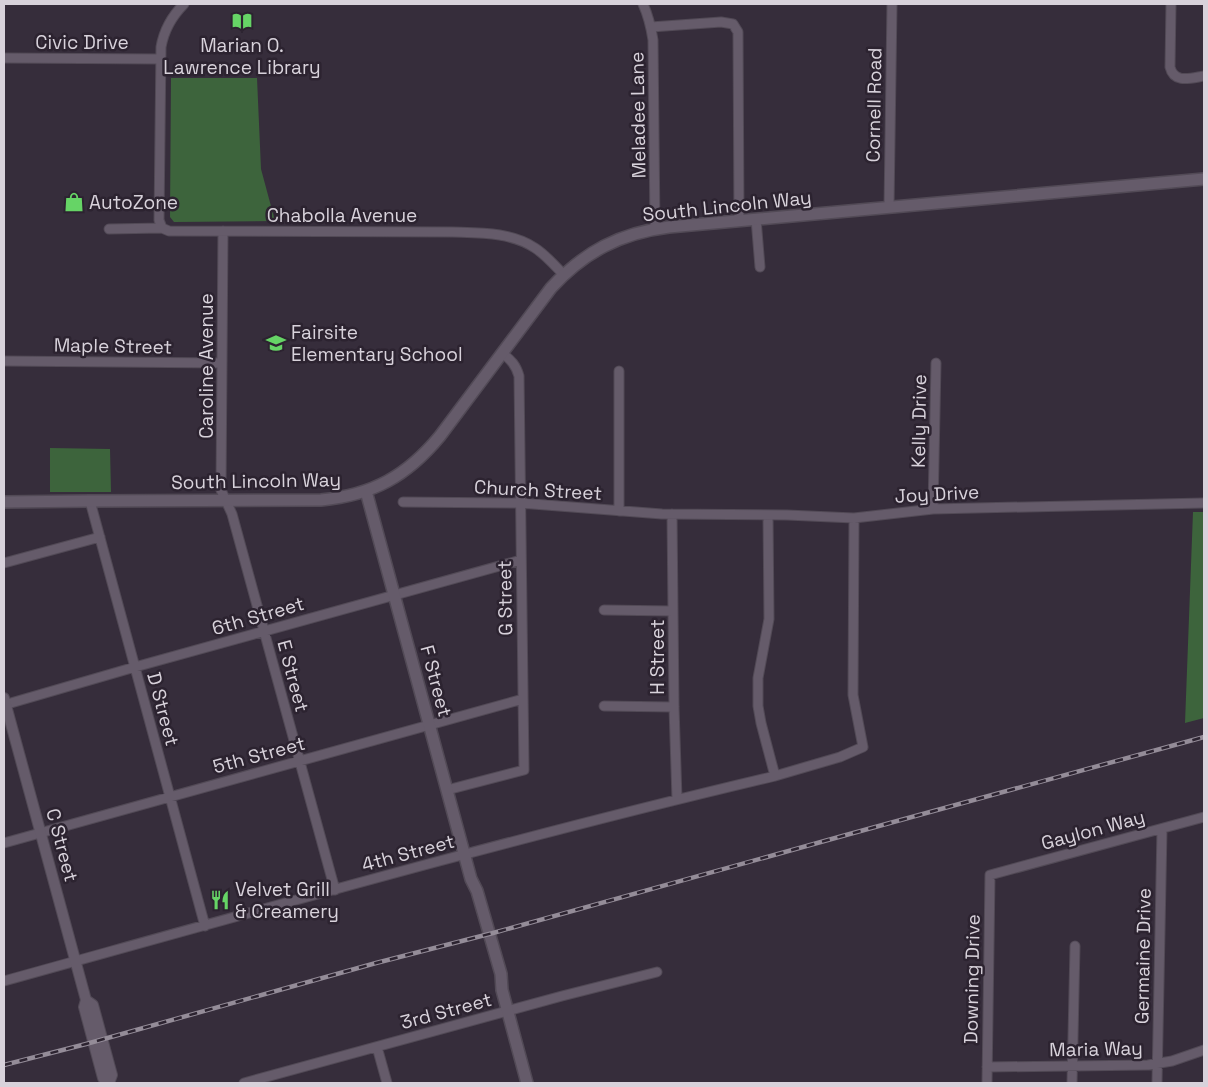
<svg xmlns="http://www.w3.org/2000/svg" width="1208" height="1087" viewBox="0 0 1208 1087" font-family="'Space Grotesk',sans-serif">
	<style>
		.green { fill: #3d643c }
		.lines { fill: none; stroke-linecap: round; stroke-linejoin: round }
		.minor-casing { stroke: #524a56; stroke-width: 11 }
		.tertiary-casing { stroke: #524a56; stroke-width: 12 }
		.secondary-casing { stroke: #524a56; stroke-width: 14 }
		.minor { stroke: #655b6a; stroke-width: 9 }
		.tertiary { stroke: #655b6a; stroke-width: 10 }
		.secondary { stroke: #655b6a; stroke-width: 11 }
		.rail-casing { stroke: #948c98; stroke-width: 4.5 }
		.rail { stroke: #2c2330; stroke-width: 2.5; stroke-dasharray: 8; stroke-linecap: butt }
		.labels { text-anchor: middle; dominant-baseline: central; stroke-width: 5; stroke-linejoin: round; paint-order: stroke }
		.street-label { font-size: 19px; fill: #d8d2db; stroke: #2c2330 }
		.poi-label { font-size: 19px; fill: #d8d2db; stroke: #2c2330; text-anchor: start }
	</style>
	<rect width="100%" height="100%" fill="#362d3b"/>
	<path class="green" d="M 171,78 L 257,78 L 261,169 L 275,221 L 174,222 L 170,217 Z
		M 50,448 L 110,449 L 111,492 L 50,492 Z
		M 1193,512 L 1204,512 L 1204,718 L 1185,723 Z"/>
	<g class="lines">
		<defs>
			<path id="minor" d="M 643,4 C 648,15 651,27 653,40 L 655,228
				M 1171,4 L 1170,67 C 1174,84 1191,78 1204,76
				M 651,27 L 721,22 L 733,24 L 738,32 L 739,220
				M 4,58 L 160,59
				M 889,207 L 892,4
				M 756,219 L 760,267
				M 162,228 L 159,220 L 161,47 C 164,30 171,17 184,4
				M 109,229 L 162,228 L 169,231 L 452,232 C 480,233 511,232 535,248 C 546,255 555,266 564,275
				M 223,231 L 221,490 L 232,514 L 335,890
				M 4,361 L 222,363
				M 90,501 L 205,926
				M 403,502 L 520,503 L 662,514 L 787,515 L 854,518 L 933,509 L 1204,503
				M 933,509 L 936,363
				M 619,511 L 619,371
				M 672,514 L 674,707 L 677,799
				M 4,563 L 100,537
				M 604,610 L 673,611
				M 4,705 L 135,667 L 521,560
				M 604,706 L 674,707
				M 775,776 L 840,757 L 863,747 L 853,695 L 854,518
				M 447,790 L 524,770 L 519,376 C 516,365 511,360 502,353
				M 4,843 L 523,699
				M 4,981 C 260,910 516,837 775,776 L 761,723 L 758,706 L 758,678 L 769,619 L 768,515
				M 377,1047 L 387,1083
				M 987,1067 L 1148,1065 L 1172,1061 L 1204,1050
				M 244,1083 L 562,996 L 657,972
				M 987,1083 L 990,875 L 1204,817
				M 1072,1083 L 1075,946
				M 1157,1083 L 1162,829"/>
			<path id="tertiary" d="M 4,698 L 86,1000 L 84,1007 L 103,1078 L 108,1083
				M 86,1000 L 93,1005 L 112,1075 L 109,1083"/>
			<path id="secondary" d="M 366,491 L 471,879 L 477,891 L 501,974 L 502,990 L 527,1083
				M 4,502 L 90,501 L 321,500 C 373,495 407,476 440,436 L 551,288 C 584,252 620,233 669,227 L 1204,179"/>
		</defs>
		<use href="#minor" class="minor-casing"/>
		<use href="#tertiary" class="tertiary-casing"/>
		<use href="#secondary" class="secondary-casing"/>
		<use href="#minor" class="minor"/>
		<use href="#tertiary" class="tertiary"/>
		<use href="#secondary" class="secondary"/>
		<defs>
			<path id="rail" d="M 4,1065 L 86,1044 L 376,963 L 493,933 L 846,835 L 1204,737"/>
		</defs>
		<use href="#rail" class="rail-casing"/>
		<use href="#rail" class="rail"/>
	</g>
	<defs>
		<symbol id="library-bare" viewBox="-9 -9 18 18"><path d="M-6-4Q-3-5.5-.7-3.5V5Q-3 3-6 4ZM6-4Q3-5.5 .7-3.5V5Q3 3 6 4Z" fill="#66d466" stroke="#2c2330" stroke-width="2.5" paint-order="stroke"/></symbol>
		<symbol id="shop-bare" viewBox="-9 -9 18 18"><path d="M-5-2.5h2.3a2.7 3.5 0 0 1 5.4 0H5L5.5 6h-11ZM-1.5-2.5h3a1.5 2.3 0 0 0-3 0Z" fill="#66d466" stroke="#2c2330" stroke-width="2.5" paint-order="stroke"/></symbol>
		<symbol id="school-bare" viewBox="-9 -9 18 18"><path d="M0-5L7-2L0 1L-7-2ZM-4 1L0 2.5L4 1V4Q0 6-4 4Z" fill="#66d466" stroke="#2c2330" stroke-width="2.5" paint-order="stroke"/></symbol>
		<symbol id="restaurant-bare" viewBox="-9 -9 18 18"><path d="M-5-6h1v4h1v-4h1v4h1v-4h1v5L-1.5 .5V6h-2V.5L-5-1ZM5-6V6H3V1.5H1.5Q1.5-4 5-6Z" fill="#66d466" stroke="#2c2330" stroke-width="2.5" paint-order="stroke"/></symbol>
	</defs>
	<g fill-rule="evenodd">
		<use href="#library-bare" x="228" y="7" width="28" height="28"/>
		<use href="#shop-bare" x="60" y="188" width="28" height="28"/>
		<use href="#school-bare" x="262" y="329" width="28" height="28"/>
		<use href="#restaurant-bare" x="206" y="886" width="28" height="28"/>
	</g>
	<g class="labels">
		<g class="street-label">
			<text x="82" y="42">Civic Drive</text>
			<text transform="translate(874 105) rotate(-89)">Cornell Road</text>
			<text transform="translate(638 115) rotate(-91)">Meladee Lane</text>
			<text transform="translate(727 206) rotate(-6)">South Lincoln Way</text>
			<text x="342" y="215">Chabolla Avenue</text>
			<text transform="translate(113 346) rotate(1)">Maple Street</text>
			<text transform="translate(206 366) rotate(-90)">Caroline Avenue</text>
			<text transform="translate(919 421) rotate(-89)">Kelly Drive</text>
			<text transform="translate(256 481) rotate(-1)">South Lincoln Way</text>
			<text transform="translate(538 490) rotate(3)">Church Street</text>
			<text transform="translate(937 494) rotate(-3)">Joy Drive</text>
			<text transform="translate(505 598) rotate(-91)">G Street</text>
			<text transform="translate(258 616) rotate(-16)">6th Street</text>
			<text transform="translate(657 657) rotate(-90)">H Street</text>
			<text transform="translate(293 676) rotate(75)">E Street</text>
			<text transform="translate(436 681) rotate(75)">F Street</text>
			<text transform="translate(163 709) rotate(75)">D Street</text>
			<text transform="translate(259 755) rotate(-15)">5th Street</text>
			<text transform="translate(1093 830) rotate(-15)">Gaylon Way</text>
			<text transform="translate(62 845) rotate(75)">C Street</text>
			<text transform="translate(408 853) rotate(-15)">4th Street</text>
			<text transform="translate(1143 956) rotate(-89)">Germaine Drive</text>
			<text transform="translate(972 979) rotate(-89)">Downing Drive</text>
			<text transform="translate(446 1011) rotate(-15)">3rd Street</text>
			<text transform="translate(1096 1049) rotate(-1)">Maria Way</text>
		</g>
		<g class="poi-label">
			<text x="242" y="45" text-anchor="middle">Marian O.<tspan x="242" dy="22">Lawrence Library</tspan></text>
			<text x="89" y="202">AutoZone</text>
			<text x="291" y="332">Fairsite<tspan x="291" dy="22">Elementary School</tspan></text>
			<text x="235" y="889">Velvet Grill<tspan x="235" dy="22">&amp; Creamery</tspan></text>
		</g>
	</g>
	<rect width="1208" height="1087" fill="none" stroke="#d8d2db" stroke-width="10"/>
</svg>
